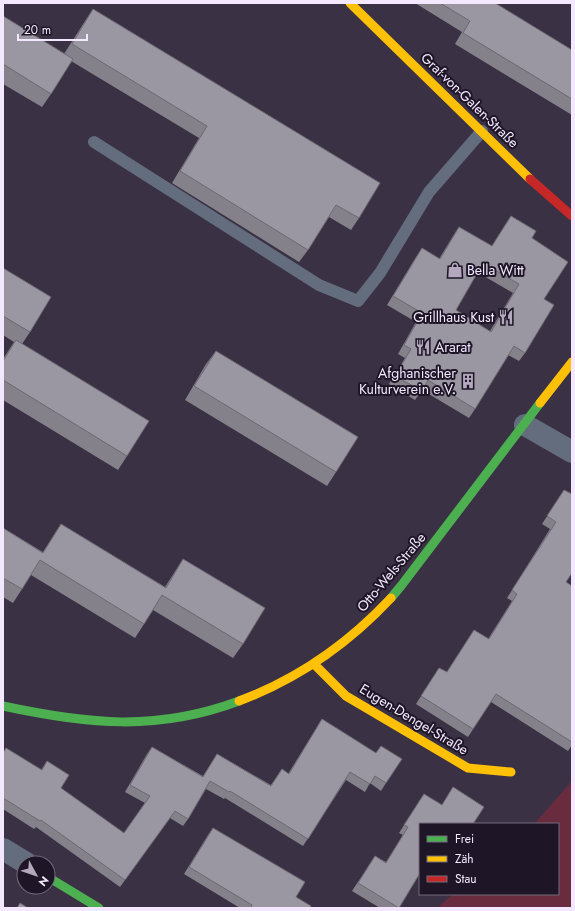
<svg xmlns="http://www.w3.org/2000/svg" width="575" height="911" viewBox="0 0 575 911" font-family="Jost,sans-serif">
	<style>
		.green { fill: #682c3e }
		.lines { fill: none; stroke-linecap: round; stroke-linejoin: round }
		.lane { stroke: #636d7e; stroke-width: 12 }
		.street { stroke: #636d7e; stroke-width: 22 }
		.fast { stroke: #4caf50; stroke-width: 9 }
		.slow { stroke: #ffc107; stroke-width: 9 }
		.jam { stroke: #c62828; stroke-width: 9 }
		.wall { fill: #84818b; fill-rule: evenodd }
		.building { fill: #9a96a2; stroke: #6c6971; fill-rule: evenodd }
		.labels { text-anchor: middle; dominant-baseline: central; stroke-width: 4; stroke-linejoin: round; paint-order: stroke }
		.street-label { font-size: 14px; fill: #f3e8ff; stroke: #1e1626 }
		.poi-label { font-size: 14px; fill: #f3e8ff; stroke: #1e1626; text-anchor: start }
	</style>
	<rect width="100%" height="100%" fill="#3b3144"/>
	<path class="green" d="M 572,781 L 571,908 L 437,908 L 453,894 L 558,894 L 558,824 L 534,824 Z"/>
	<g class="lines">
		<path class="lane" d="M 94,142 L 319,285 L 358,301 L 380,273 L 429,192 L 482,131"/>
		<path class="street" d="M 525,425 L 572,452
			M 3,849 L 26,863"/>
		<path class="fast" d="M 391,598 L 401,586 L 540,403
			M 3,706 C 87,724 156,732 239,701
			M 48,877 L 99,908"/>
		<path class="slow" d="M 350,3 L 530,179
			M 540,403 L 572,362
			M 314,664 L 346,696 L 468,768 L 511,772
			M 239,701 C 298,679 348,644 391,598"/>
		<path class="jam" d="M 530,179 L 572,216"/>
	</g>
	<path class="wall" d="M 415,3 L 495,3 L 572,50 L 572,115 L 455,44 L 462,32 Z
		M 93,9 L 359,218 L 351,230 L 329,217 L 308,250 L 299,262 L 172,183 L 199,138 L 71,61 L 51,94 L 42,107 L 3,84 L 3,16 L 64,54 L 85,21 Z
		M 511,216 L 532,238 L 544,299 L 525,353 L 519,361 L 508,355 L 475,409 L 469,418 L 422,390 L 415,400 L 389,384 L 405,358 L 398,354 L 416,322 L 387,305 L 416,257 L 422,248 L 439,259 L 453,236 L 459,227 L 492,246 ZM 477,272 L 513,293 L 490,331 L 456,310 Z
		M 3,268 L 30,332 L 22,344 L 127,456 L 118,470 L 3,400 L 3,359 L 14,342 L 3,335 Z
		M 216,351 L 336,472 L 327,486 L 185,400 L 206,364 Z
		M 564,490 L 566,582 L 572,586 L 572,745 L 568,751 L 491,702 L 468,737 L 416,704 L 439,668 L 447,672 L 474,630 L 488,639 L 512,601 L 507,598 L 550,529 L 542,524 Z
		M 61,524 L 165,587 L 183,559 L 243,644 L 233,658 L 153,610 L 135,638 L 31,575 L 13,603 L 3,597 L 3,528 L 43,552 Z
		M 322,719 L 376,753 L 381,746 L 386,783 L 381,791 L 370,783 L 365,792 L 346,780 L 303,846 L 225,798 L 224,799 L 206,789 L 188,819 L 183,826 L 170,818 L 120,887 L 36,827 L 34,829 L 3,809 L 3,752 L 41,770 L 47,761 L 61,788 L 124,833 L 145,803 L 125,792 L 147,754 L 152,747 L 203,776 L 217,754 L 271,785 L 282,769 L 288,774 Z
		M 453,787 L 484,807 L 420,824 L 399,908 L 380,908 L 352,891 L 375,856 L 386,862 L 403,835 L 399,833 L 424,794 L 442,805 Z
		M 213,828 L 296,897 L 310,908 L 240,908 L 184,874 L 208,835 Z"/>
	<path class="building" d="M 440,3 L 495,3 L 572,50 L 572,99 L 463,33 L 470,21 Z
		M 93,9 L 380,183 L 359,218 L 336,205 L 308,250 L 180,171 L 207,126 L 72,44 Z
		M 3,16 L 73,59 L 51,94 L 3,64 Z
		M 511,216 L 536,231 L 532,238 L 568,262 L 544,299 L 554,305 L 525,353 L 514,346 L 475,409 L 428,380 L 422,391 L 395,376 L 411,349 L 404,345 L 422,313 L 393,296 L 422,248 L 440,259 L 459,227 L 492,246 ZM 483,263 L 519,284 L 491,332 L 456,310 Z
		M 3,268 L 51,297 L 30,332 L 3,316 Z
		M 16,340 L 149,421 L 127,456 L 3,380 L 3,361 Z
		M 216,351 L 358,437 L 336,472 L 194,386 Z
		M 564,490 L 572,494 L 572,573 L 566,582 L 572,586 L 572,742 L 496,694 L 473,729 L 421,696 L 439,668 L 447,672 L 474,630 L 489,639 L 517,594 L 512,590 L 556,522 L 547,516 Z
		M 61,524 L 166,588 L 183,559 L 265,608 L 243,644 L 162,595 L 144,624 L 40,560 L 22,589 L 3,578 L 3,528 L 43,553 Z
		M 322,719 L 376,753 L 381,746 L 402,759 L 386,783 L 375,776 L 370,784 L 350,772 L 308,839 L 230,791 L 229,792 L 210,781 L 188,819 L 175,811 L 125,880 L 41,820 L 40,821 L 3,798 L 3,753 L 6,748 L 42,770 L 47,761 L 69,775 L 61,788 L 124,833 L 150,796 L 130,785 L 152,747 L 203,777 L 217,754 L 271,786 L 282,769 L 289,774 Z
		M 453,787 L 484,807 L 473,824 L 420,824 L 420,873 L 399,908 L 358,883 L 375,856 L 386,863 L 408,827 L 404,825 L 424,794 L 442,805 Z
		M 213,828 L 305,882 L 296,897 L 311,906 L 310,908 L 251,908 L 252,905 L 189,867 Z
		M 20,903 L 28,908 L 17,908 Z"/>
	<defs>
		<symbol id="shop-bare" viewBox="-9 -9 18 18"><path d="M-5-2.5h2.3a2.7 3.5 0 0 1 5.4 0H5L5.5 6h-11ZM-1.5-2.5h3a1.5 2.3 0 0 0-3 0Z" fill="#b3a8be" stroke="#1e1626" stroke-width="2.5" paint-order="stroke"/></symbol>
		<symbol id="restaurant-bare" viewBox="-9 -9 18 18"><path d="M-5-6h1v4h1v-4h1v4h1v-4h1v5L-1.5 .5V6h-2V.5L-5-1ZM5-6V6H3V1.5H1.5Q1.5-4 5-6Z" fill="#b3a8be" stroke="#1e1626" stroke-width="2.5" paint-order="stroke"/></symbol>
		<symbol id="building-bare" viewBox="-9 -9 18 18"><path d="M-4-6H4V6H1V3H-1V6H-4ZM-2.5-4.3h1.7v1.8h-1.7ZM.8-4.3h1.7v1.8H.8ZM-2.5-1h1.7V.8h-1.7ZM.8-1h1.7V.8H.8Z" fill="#b3a8be" stroke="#1e1626" stroke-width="2.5" paint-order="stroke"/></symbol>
	</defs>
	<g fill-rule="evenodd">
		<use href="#shop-bare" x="444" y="259" width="22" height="22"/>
		<use href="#restaurant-bare" x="495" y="306" width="22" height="22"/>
		<use href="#restaurant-bare" x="412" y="336" width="22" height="22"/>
		<use href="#building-bare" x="457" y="370" width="22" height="22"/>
	</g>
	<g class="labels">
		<g class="street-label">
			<text transform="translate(470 100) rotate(44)">Graf-von-Galen-Straße</text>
			<text transform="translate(391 572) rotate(-50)">Otto-Wels-Straße</text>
			<text transform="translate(414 719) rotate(31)">Eugen-Dengel-Straße</text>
		</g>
		<g class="poi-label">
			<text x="467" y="270">Bella Witt</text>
			<text x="494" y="317" text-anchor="end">Grillhaus Kust</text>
			<text x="435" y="347">Ararat</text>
			<text x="456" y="373" text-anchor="end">Afghanischer<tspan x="456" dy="16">Kulturverein e.V.</tspan></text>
		</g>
	</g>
	<rect width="575" height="911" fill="none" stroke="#f3e8ff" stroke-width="8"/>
	<rect x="419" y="823" width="140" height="72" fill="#1e1626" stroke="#736a7d"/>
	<rect x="427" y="836" width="20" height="6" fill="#4caf50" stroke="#736a7d"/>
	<text x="455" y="843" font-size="12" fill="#f3e8ff">Frei</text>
	<rect x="427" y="856" width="20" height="6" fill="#ffc107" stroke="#736a7d"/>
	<text x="455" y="863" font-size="12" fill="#f3e8ff">Zäh</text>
	<rect x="427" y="876" width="20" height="6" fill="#c62828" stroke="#736a7d"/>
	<text x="455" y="883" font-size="12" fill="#f3e8ff">Stau</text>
	<g transform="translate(36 875) rotate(130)"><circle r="19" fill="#1e1626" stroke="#736a7d"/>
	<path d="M0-3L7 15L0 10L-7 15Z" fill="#b3a8be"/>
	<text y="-6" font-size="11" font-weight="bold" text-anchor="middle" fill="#f3e8ff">N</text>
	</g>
	<path d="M18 34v6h69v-6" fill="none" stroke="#f3e8ff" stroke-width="2"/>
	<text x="24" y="34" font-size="12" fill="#f3e8ff" stroke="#1e1626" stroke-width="3" paint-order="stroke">20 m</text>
</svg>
